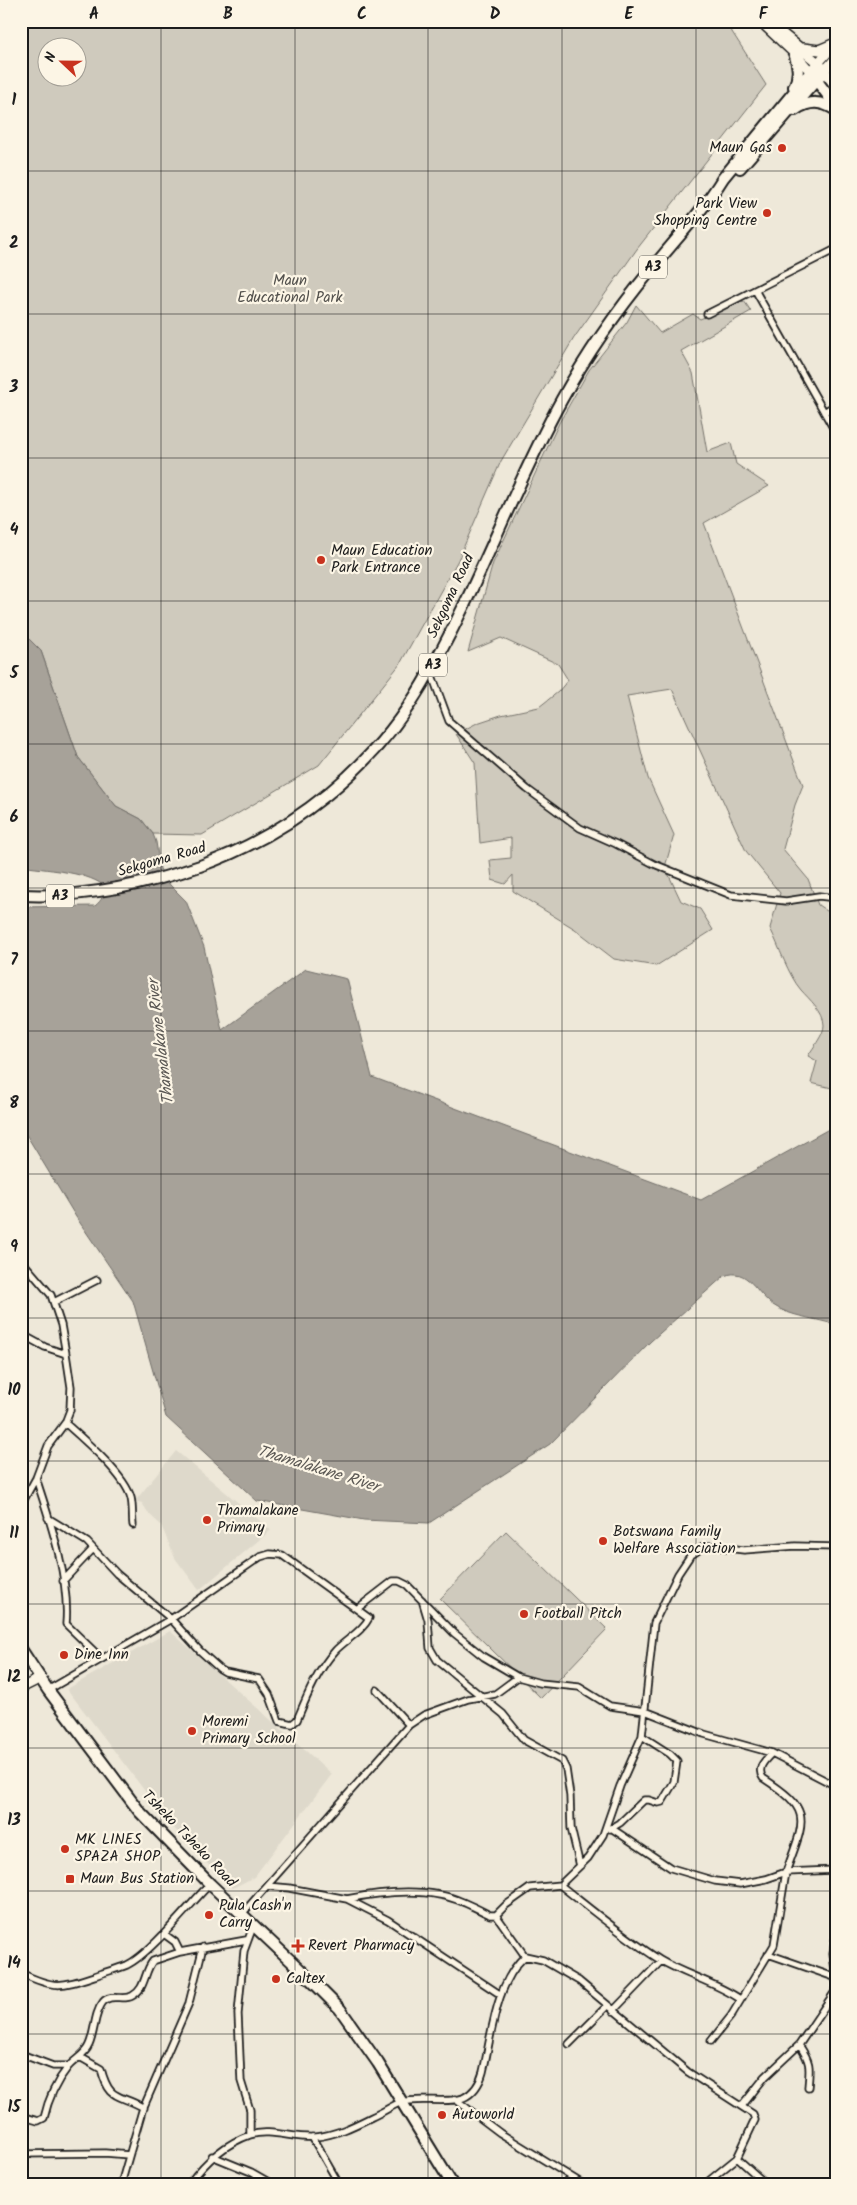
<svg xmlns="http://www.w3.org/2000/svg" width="857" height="2205" viewBox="0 0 857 2205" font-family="Kalam,sans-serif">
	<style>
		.built { fill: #ded9cb }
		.green { fill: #cfcabd; stroke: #76736c; fill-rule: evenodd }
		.water { fill: #a7a299; stroke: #6f6c67 }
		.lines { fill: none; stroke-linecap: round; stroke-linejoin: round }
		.street-casing { stroke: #1c1c1c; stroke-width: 9 }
		.secondary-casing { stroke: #1c1c1c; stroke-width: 12 }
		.highway-casing { stroke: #1c1c1c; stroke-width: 14 }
		.street { stroke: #fcf5e5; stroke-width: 5.5 }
		.secondary { stroke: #fcf5e5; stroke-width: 9 }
		.highway { stroke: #fcf5e5; stroke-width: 10 }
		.grid { fill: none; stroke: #1c1c1c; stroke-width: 1; stroke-opacity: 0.55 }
		.poi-dot { fill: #c8321e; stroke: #fcf5e5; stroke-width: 2 }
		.labels { text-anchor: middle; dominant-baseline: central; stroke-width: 4.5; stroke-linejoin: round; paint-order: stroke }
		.shield { fill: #fcf5e5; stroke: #5f5d58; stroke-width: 1 }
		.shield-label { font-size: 14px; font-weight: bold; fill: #1c1c1c }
		.poi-label { font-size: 15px; fill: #1c1c1c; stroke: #fcf5e5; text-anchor: start }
		.park-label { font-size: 15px; fill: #52504c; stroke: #fcf5e5 }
		.street-label { font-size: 15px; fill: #1c1c1c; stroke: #fcf5e5 }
		.water-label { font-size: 16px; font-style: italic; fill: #5b5854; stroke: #fcf5e5 }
		.neatline { fill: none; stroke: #1c1c1c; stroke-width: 2 }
		.grid-label { font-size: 16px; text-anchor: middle; font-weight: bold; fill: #1c1c1c }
	</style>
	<rect width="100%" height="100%" fill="#eee8d9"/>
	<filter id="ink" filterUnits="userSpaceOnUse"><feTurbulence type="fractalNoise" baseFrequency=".02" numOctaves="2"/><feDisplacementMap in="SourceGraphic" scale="10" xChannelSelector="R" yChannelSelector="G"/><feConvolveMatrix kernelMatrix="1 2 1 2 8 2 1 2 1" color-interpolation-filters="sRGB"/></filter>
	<g filter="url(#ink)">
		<path class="built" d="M 176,1451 L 271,1530 L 199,1590 L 175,1558 L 161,1525 L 149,1514 L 142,1503 L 135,1501 Z
			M 170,1631 L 332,1774 L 254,1877 L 233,1888 L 222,1879 L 170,1824 L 67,1689 Z"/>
		<path class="green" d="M 21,21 L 725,21 L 766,85 L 637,249 L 574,338 L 501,461 L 458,560 L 400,664 L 319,765 L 202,835 L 153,834 L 141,819 L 116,806 L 78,757 L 41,651 L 21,631 ZM 48,48 L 78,48 L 78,78 L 48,78 Z
			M 744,301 L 751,311 L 681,351 L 693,373 L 707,452 L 731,443 L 736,464 L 769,486 L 704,523 L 803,785 L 795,805 L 783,849 L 808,879 L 818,905 L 836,917 L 836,1089 L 811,1083 L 817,1061 L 808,1056 C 813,1047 824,1035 824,1025 C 824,1012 809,999 801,990 C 788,975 779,946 770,928 L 780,893 L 746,851 L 672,689 L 627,696 L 648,778 L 674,835 L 665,867 L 681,901 L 700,909 L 713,930 L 656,966 L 614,959 L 575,929 L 513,891 L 513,875 L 505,884 L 492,880 L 490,860 L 511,858 L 511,838 L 480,843 L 475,763 L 456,734 L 477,723 L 501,715 L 539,707 L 558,692 L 568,680 L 558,664 L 501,638 L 468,652 L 493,563 L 559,423 L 589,370 L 627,322 L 636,305 L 660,333 L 693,314 L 700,319 Z
			M 506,1531 L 607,1629 L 541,1698 L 440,1599 Z"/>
		<path class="water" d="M 21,631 L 41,651 L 78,757 L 116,806 L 141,819 L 153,834 L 156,842 L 160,869 L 170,885 L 186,901 L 204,947 L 222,1030 L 306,969 L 347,979 L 372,1077 L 701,1200 L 836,1125 L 836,1325 C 816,1318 790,1317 773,1305 C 756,1294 748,1266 724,1276 L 651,1341 L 550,1444 L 429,1523 L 364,1520 L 257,1501 L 166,1417 L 133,1301 L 76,1217 L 21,1126 L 21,907 L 95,906 C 102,900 105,895 103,885 C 84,871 45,870 21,866 Z"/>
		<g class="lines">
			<defs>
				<path id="street" d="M 755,290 L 836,433
					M 707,314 L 836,249
					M 824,412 L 836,405
					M 430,670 L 449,721 L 527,789 L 580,828 L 616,844 L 654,864 L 731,895 L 786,901 L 819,896 L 836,898
					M 21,1260 L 51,1295 L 61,1325 L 66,1354
					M 54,1302 L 97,1280
					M 21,1334 L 45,1347 L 66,1354 L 71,1387 L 70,1410 L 65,1423 L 48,1446 L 36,1478 L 21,1505
					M 65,1423 C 83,1439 125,1475 131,1498 C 133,1506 132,1516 133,1525
					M 36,1478 C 50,1521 70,1578 66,1624 L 102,1659
					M 48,1518 L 87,1542 L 117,1574 L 171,1619 L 200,1651 L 220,1669 L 225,1672 L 259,1679 L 269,1694 L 279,1721 L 292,1724 L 297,1720 C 307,1696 317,1671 335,1651 C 345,1640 362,1632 369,1618 L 282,1555 L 270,1554 L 260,1557 L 171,1619 L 48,1690
					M 63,1581 L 93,1549
					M 422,1600 L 428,1620 L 430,1648 L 437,1660 L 503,1714 L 524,1740 L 562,1761 L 566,1769 L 570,1796 L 571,1828 L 580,1866
					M 358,1608 L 393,1581 L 399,1581 L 407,1585 L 454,1633 L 484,1657 L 518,1677 L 540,1683 L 579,1687 L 610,1706 L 645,1711 L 704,1734 L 772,1753 L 836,1786
					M 377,1690 L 409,1725
					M 611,1828 L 671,1868 L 715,1881 L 740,1884 L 766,1879 L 786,1872 C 805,1819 814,1811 763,1778 C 756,1768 765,1760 772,1753
					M 610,1829 L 620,1823 L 644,1800 L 649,1800 L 658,1803 L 662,1802 L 674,1782 L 677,1761 L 670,1754 L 642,1736
					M 560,1885 C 593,1911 625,1938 660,1960 C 685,1975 715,1982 740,1999
					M 267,1886 L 289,1888 L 347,1899 L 388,1920 L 501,1995
					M 347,1899 C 376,1893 410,1889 440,1895 C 457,1898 474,1907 490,1915 L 496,1915 L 525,1956 L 543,1960 L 579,1981 L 688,2072 L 753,2114 L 755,2120 L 753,2124 L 737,2158 L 705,2184
					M 242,1914 L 409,1725 L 424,1715 L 468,1699 L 495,1694 L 518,1677
					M 496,1915 L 506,1905 L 530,1888 L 560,1885 L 588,1858 L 603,1835 L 620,1786 L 642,1736 L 654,1623 L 678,1574 L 690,1556 L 703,1547 L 710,1546 L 744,1550 L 795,1546 L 836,1547
					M 836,1935 L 833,1953 L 836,1981
					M 180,1952 L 246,1940
					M 768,1954 L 834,1977
					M 21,1973 C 54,1989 61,1987 94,1976 C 105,1972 117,1969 127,1965 C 150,1954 190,1904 210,1884
					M 613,2011 L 661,1961
					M 711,2041 L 731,2016 L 774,1945 L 786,1872 L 836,1870
					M 569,2044 L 607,2006
					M 799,2045 C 811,2062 810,2067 808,2087
					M 21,2054 L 53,2066 L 69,2066
					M 80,2057 L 101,2069 C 110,2103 119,2093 144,2108
					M 455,2099 L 500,2133 L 583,2184
					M 742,2106 L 765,2077 L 799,2045 L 836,1990
					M 21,2116 L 38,2121 L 44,2118 C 48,2100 56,2082 68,2067 C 75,2059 85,2055 89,2045 C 95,2032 94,2013 103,2002 C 111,1993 123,2001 132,1996 C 146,1989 144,1971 153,1961 L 180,1952 L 175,1942 L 164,1934
					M 250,2135 L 250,2110 L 241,2081 L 238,2014 L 244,1951 L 254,1924
					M 312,2137 L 339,2184
					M 21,2154 L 105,2153 L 129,2155
					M 212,2156 L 251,2172 L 272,2184
					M 737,2158 L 766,2184
					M 21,2178 L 28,2184
					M 121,2184 L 142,2111 L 189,2003 L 203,1947
					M 189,2184 C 205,2162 224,2144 250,2135 C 270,2128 294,2139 315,2137 C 339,2135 361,2122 382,2112 C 388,2109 395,2104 402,2102 C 420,2097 448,2104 463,2098 C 474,2093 480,2083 483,2072 C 492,2034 495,1984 525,1956"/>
				<path id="secondary" d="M 760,21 L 794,53 L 811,72
					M 767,21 L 818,63 L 836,43
					M 803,48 L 819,50 L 833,44
					M 825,70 L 836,58
					M 21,1688 L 41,1678"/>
				<path id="highway" d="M 814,77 L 836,106
					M 794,87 C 800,75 798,65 794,53
					M 795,110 C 810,100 821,101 836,110
					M 740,168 L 825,70
					M 21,895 C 83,898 142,886 200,866 C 292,833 374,768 423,683 C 477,592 511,491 562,399 C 587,354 617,311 650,271 C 675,240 702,212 723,178 L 818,63 L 836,86
					M 21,1649 L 48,1690 L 139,1811 L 210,1884 L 308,1977 L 340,2009 L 378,2063 L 452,2184"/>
			</defs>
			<use href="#street" class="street-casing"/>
			<use href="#secondary" class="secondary-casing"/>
			<use href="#highway" class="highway-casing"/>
			<use href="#street" class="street"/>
			<use href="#secondary" class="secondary"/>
			<use href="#highway" class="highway"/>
		</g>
	</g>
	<path class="grid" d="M 161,21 L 161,2184M 295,21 L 295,2184M 428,21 L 428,2184M 562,21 L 562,2184M 696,21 L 696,2184M 21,171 L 836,171M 21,314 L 836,314M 21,458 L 836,458M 21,601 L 836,601M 21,744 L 836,744M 21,888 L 836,888M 21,1031 L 836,1031M 21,1174 L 836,1174M 21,1318 L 836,1318M 21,1461 L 836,1461M 21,1604 L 836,1604M 21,1748 L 836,1748M 21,1891 L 836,1891M 21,2034 L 836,2034"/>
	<g class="poi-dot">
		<circle cx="782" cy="148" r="5"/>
		<circle cx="767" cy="213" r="5"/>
		<circle cx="321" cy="560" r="5"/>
		<circle cx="207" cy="1520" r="5"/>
		<circle cx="603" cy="1541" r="5"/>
		<circle cx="524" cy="1614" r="5"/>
		<circle cx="64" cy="1655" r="5"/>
		<circle cx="192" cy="1731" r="5"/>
		<circle cx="65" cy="1849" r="5"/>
		<rect x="65" y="1874" width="10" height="10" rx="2.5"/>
		<circle cx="209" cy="1915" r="5"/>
		<path d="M295.5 1938.5h5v5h5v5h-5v5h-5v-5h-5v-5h5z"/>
		<circle cx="276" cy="1979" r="5"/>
		<circle cx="442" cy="2115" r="5"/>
	</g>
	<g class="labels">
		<g class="shield">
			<rect x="639" y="255.5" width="28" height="23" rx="4"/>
			<rect x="419" y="653.5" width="28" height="23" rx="4"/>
			<rect x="46" y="884.5" width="28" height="23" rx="4"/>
		</g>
		<g class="shield-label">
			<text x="653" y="267">A3</text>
			<text x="433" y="665">A3</text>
			<text x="60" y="896">A3</text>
		</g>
		<g class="poi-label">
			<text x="772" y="148" text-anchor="end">Maun Gas</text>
			<text x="757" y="204" text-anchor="end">Park View<tspan x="757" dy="17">Shopping Centre</tspan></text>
			<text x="331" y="551">Maun Education<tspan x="331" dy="17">Park Entrance</tspan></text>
			<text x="217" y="1511">Thamalakane<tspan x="217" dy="17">Primary</tspan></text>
			<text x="613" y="1532">Botswana Family<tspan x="613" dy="17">Welfare Association</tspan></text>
			<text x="534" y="1614">Football Pitch</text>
			<text x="74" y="1655">Dine Inn</text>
			<text x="202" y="1722">Moremi<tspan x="202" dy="17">Primary School</tspan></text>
			<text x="75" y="1840">MK LINES<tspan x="75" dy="17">SPAZA SHOP</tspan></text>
			<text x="80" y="1879">Maun Bus Station</text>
			<text x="219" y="1906">Pula Cash'n<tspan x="219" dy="17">Carry</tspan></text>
			<text x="308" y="1946">Revert Pharmacy</text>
			<text x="286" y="1979">Caltex</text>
			<text x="452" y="2115">Autoworld</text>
		</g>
		<g class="park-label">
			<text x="290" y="281">Maun<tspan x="290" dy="17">Educational Park</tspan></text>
		</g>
		<g class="street-label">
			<text transform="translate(451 596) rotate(-65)">Sekgoma Road</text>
			<text transform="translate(162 860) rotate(-16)">Sekgoma Road</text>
			<text transform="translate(189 1839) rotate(46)">Tsheko Tsheko Road</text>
		</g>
		<g class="water-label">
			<text transform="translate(161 1042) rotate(-97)">Thamalakane River</text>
			<text transform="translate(318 1469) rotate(17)">Thamalakane River</text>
		</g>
	</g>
	<rect width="857" height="2205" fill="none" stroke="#fcf5e5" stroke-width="55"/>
	<g transform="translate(62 62) rotate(292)"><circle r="24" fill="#fcf5e5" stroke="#a29e95"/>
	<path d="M0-4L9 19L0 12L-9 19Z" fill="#c8321e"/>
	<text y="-8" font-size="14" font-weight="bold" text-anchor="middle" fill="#1c1c1c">N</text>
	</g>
	<rect x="28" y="28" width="802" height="2150" class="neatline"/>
	<g class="grid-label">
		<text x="94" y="19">A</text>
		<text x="228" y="19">B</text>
		<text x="362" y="19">C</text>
		<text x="495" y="19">D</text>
		<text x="629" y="19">E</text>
		<text x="763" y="19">F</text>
		<text x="14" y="105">1</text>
		<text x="14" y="248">2</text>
		<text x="14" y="392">3</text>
		<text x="14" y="535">4</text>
		<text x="14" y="678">5</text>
		<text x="14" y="822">6</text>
		<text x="14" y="965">7</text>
		<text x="14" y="1108">8</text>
		<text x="14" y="1252">9</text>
		<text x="14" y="1395">10</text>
		<text x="14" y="1538">11</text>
		<text x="14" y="1682">12</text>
		<text x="14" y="1825">13</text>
		<text x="14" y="1968">14</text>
		<text x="14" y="2112">15</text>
	</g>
</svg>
